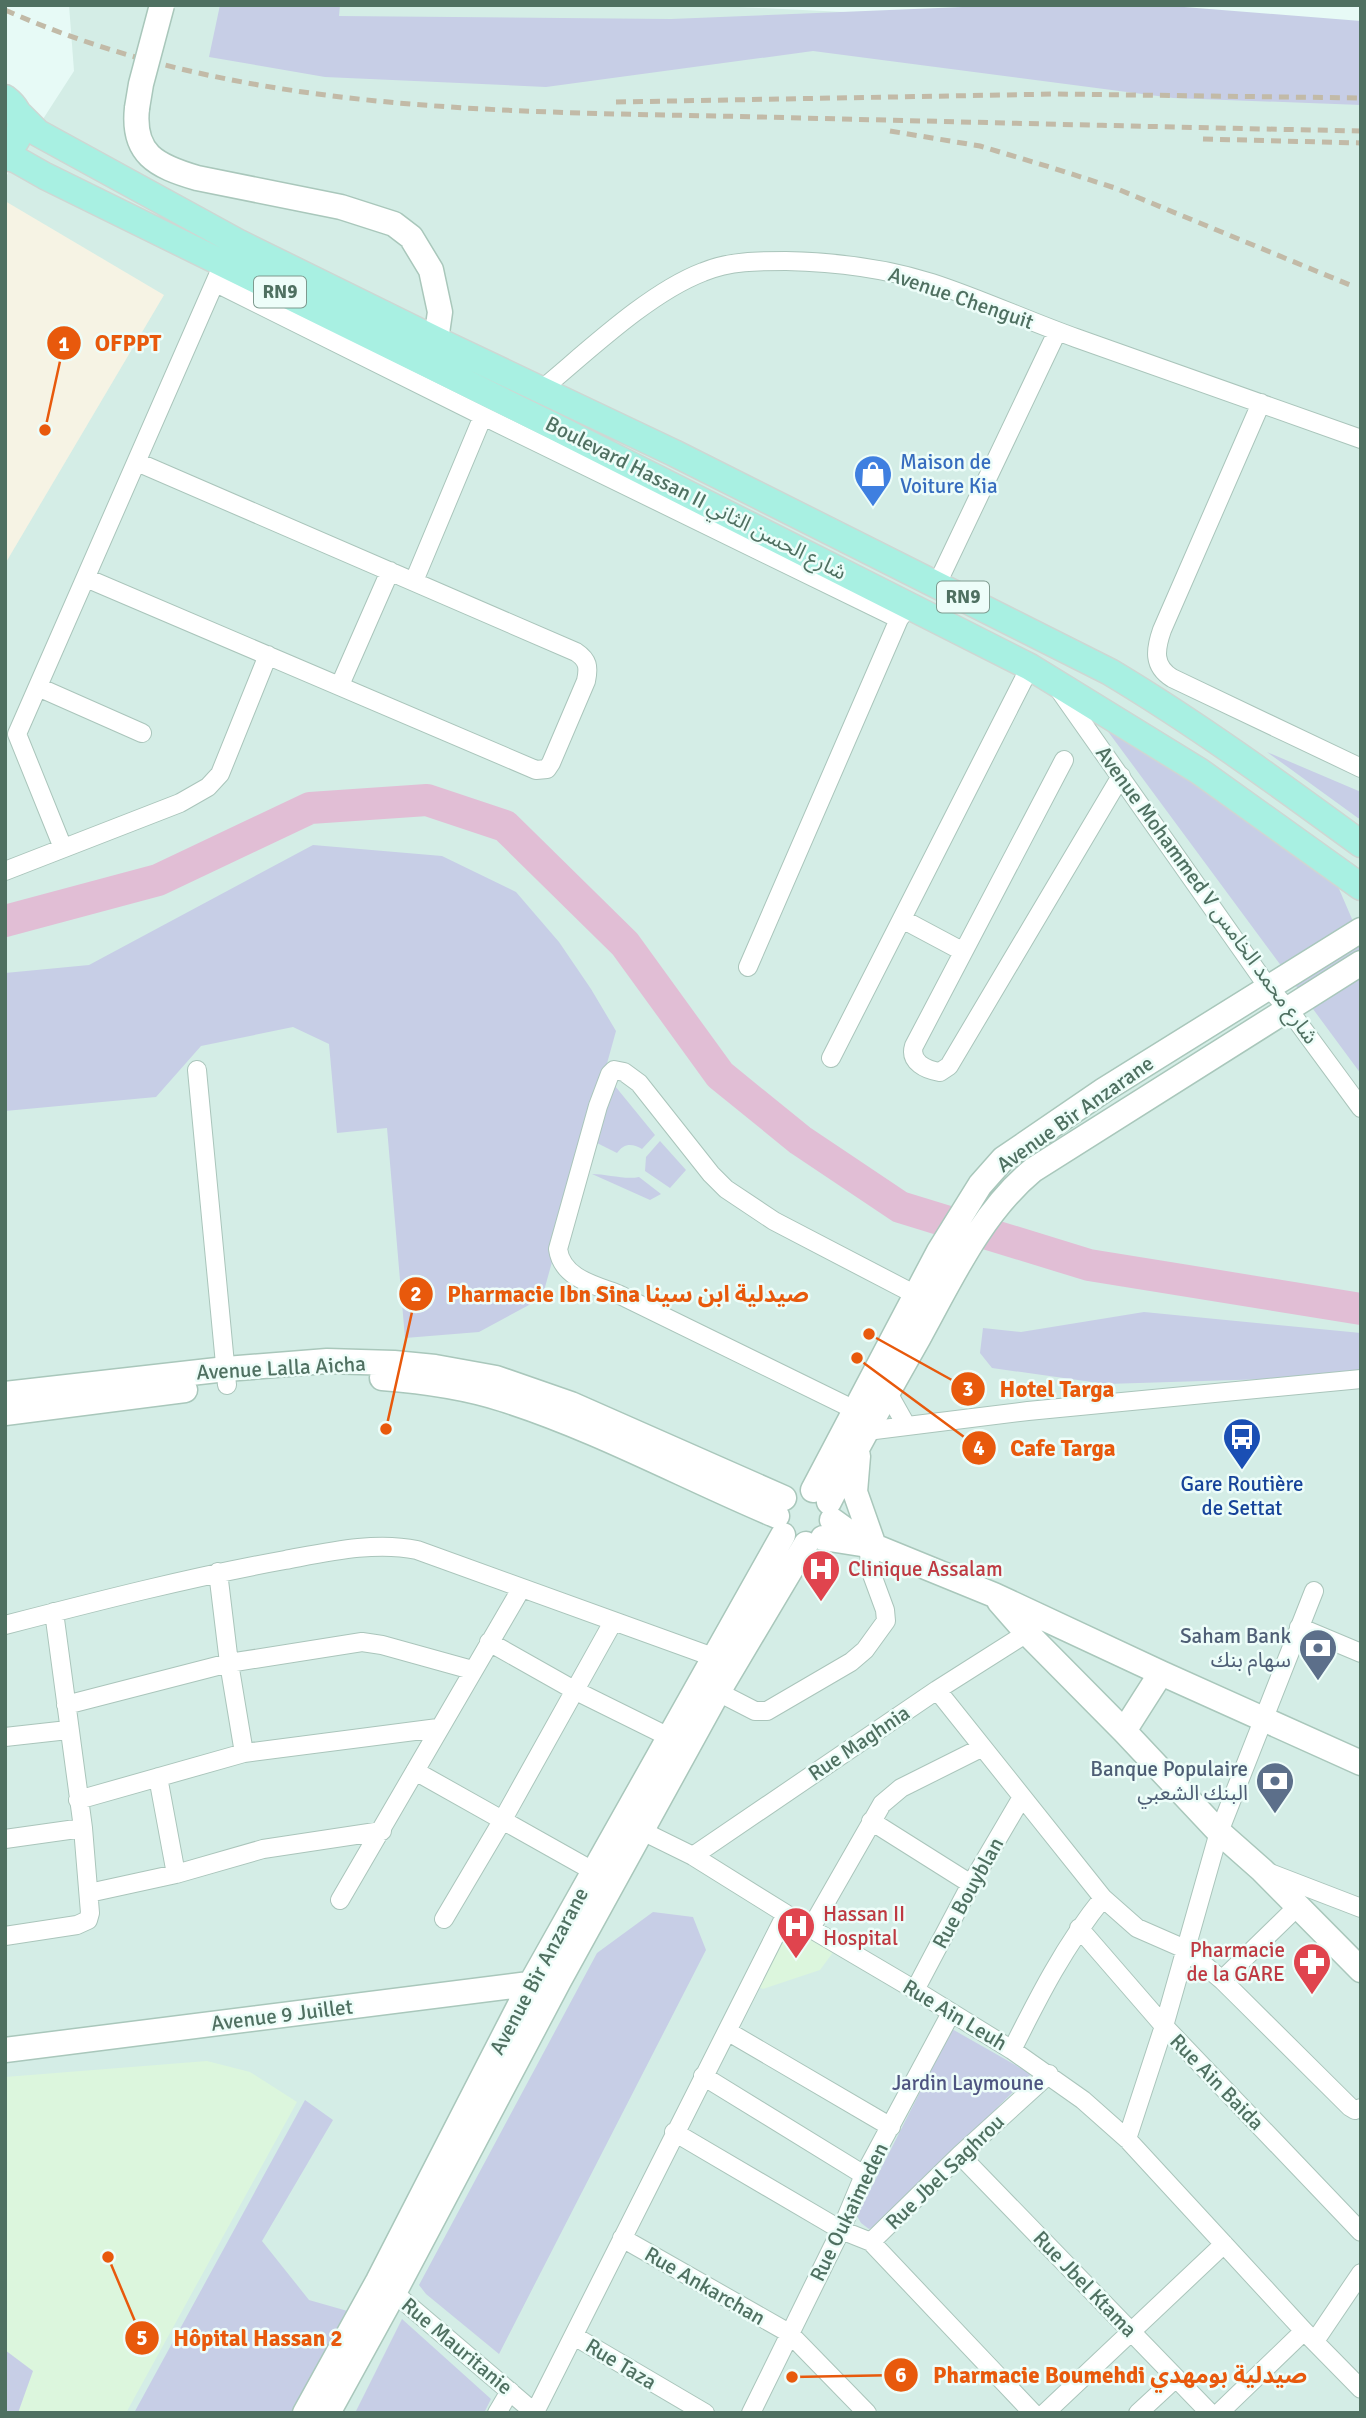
<svg xmlns="http://www.w3.org/2000/svg" width="1366" height="2418" viewBox="0 0 1366 2418" font-family="Signika,'Noto Sans Arabic',sans-serif">
	<style>
		.residential { fill: #d4ede6 }
		.education { fill: #f6f3e4 }
		.medical { fill: #dcf6dd }
		.green { fill: #c7cee6 }
		.lines { fill: none; stroke-linecap: round; stroke-linejoin: round }
		.river { stroke: #e1bed5; stroke-width: 32 }
		.street-casing { stroke: #aac5bb; stroke-width: 20 }
		.secondary-casing { stroke: #a9c7bb; stroke-width: 27 }
		.primary-casing { stroke: #ced7d3; stroke-width: 29 }
		.street { stroke: #fff; stroke-width: 18 }
		.secondary { stroke: #fff; stroke-width: 24 }
		.primary { stroke: #a8f0e2; stroke-width: 26 }
		.rail { stroke: #c2baa7; stroke-width: 5; stroke-dasharray: 10 7; stroke-linecap: butt }
		.secondary-bridge-casing { stroke: #a9c7bb; stroke-width: 27; stroke-linecap: butt }
		.secondary-bridge { stroke: #fff; stroke-width: 24 }
		.labels { text-anchor: middle; dominant-baseline: central; stroke-width: 5; stroke-linejoin: round; paint-order: stroke }
		.shield { fill: #edfdf9; stroke: #7e9a8f; stroke-width: 2 }
		.shield-label { font-size: 19px; font-weight: bold; fill: #4f7061 }
		.street-label { font-size: 21px; fill: #4f7061; stroke: #edfdf9 }
		.shop-label { font-size: 21px; fill: #366cbe; stroke: #edfdf9; text-anchor: start }
		.transit-label { font-size: 21px; fill: #164399; stroke: #edfdf9 }
		.health-label { font-size: 21px; fill: #be3a42; stroke: #edfdf9; text-anchor: start }
		.service-label { font-size: 21px; fill: #4e5e75; stroke: #edfdf9; text-anchor: end }
		.park-label { font-size: 21px; fill: #4e5480; stroke: #edfdf9 }
		.leader { fill: none; stroke: #e8590c; stroke-width: 2.5 }
		.callout-dot { fill: #e8590c; stroke: #edfdf9; stroke-width: 2.5 }
		.mark-label { font-size: 21px; text-anchor: middle; font-weight: bold; fill: #fff }
		.callout-label { font-size: 23px; text-anchor: middle; font-weight: bold; fill: #e8590c; stroke: #edfdf9; stroke-width: 5; stroke-linejoin: round; paint-order: stroke }
	</style>
	<rect width="100%" height="100%" fill="#e7faf6"/>
	<path class="residential" d="M 69,5 L 698,5 L 1361,37 L 1361,2413 L 5,2413 L 5,178 L 74,71 Z"/>
	<path class="education" d="M 5,201 L 164,295 L 5,564 Z"/>
	<path class="medical" d="M 785,1922 L 834,1951 L 820,1970 L 763,1989 L 753,1984 Z
		M 207,2061 L 250,2072 L 297,2102 L 126,2413 L 5,2413 L 5,2077 Z"/>
	<path class="green" d="M 220,5 L 340,5 L 339,16 L 671,19 L 1011,5 L 1159,5 L 1361,21 L 1361,105 L 1173,98 L 813,51 L 546,87 L 325,77 L 209,57 Z
		M 1098,718 L 1333,875 L 1352,919 L 1361,933 L 1361,1074 Z
		M 1267,752 L 1361,792 L 1361,819 L 1358,818 Z
		M 313,845 L 442,856 L 516,892 L 559,942 L 591,989 L 616,1031 L 542,1298 L 479,1332 L 405,1338 L 387,1128 L 337,1133 L 329,1044 L 293,1027 L 201,1046 L 156,1097 L 5,1111 L 5,973 L 89,965 Z
		M 615,1086 L 655,1135 L 642,1149 C 632,1143 624,1143 617,1153 L 595,1142 L 611,1087 Z
		M 660,1141 L 686,1170 L 670,1188 L 645,1171 L 646,1157 Z
		M 592,1174 C 606,1174 626,1180 639,1177 L 661,1194 L 650,1200 Z
		M 1144,1312 L 1361,1333 L 1361,1371 L 1268,1379 L 1106,1384 L 992,1368 L 980,1353 L 983,1328 L 1021,1332 Z
		M 653,1912 L 693,1917 L 706,1950 L 499,2354 L 426,2294 L 419,2285 L 597,1953 Z
		M 952,2029 L 1031,2074 L 882,2222 L 869,2229 L 861,2223 L 857,2216 Z
		M 305,2100 L 333,2120 L 262,2241 L 309,2300 L 351,2312 L 295,2413 L 134,2413 Z
		M 402,2319 L 491,2399 L 484,2413 L 355,2413 Z
		M 5,2350 L 33,2371 L 18,2413 L 5,2413 Z"/>
	<g class="lines">
		<path class="river" d="M 5,921 L 158,880 L 310,808 L 427,800 L 505,826 L 625,944 L 720,1075 L 800,1140 L 900,1207 L 1089,1265 L 1361,1309"/>
		<defs>
			<path id="street" d="M 216,283 L 483,416 L 899,619
				M 541,390 C 587,352 648,293 703,272 C 730,261 758,261 786,261 C 836,262 884,268 932,283 C 981,299 1028,321 1076,338 C 1171,371 1266,405 1361,439
				M 1261,403 L 1162,630 C 1155,650 1153,666 1172,678 L 1361,768
				M 86,578 L 536,770 L 547,769 L 551,763 L 586,681 C 589,667 588,660 576,652 L 137,462
				M 414,581 L 483,416
				M 937,584 L 1057,332
				M 340,685 L 390,571
				M 38,687 L 142,733
				M 1060,691 L 1268,987 L 1289,1010 L 1361,1108
				M 1064,760 L 914,1046 C 909,1062 926,1070 940,1072 L 949,1066 L 1121,776
				M 63,848 L 17,734 L 219,273
				M 5,871 L 180,803 L 208,787 L 220,774 L 268,655
				M 902,919 L 962,951
				M 748,967 L 899,619 L 906,609
				M 831,1058 L 1030,667
				M 197,1070 L 227,1385
				M 888,1393 L 906,1425
				M 855,1410 L 618,1294 C 594,1285 562,1278 558,1249 L 598,1106 L 610,1074 L 614,1070 L 624,1072 L 639,1083 L 711,1174 L 726,1189 L 774,1221 L 916,1295
				M 867,1431 L 1028,1411 L 1361,1379
				M 218,1572 L 229,1663 L 244,1753
				M 5,1625 C 98,1601 191,1577 285,1560 C 328,1552 375,1541 417,1550 L 713,1657
				M 1299,1627 L 1361,1653
				M 489,1642 L 574,1690 L 669,1737
				M 937,1690 L 1103,1898 L 1137,1928 L 1185,1949 L 1222,1980 L 1350,2107 L 1355,2110 L 1361,2108
				M 718,1692 L 755,1711 L 767,1711 L 851,1662 L 865,1650 L 886,1621 L 885,1610 L 871,1572 L 868,1544
				M 66,1705 L 229,1663 L 362,1642 L 382,1645 L 472,1670
				M 5,1737 L 68,1730
				M 415,1771 L 593,1871
				M 158,1777 L 176,1874
				M 78,1800 L 244,1753 L 438,1728
				M 871,1821 L 971,1884
				M 634,1827 L 693,1856 L 786,1914 L 915,1990 L 1012,2050 L 1083,2100 L 1127,2139 L 1304,2331 L 1361,2389
				M 5,1839 L 83,1828
				M 693,1856 L 937,1690 L 1027,1633
				M 1270,1873 L 1361,1908
				M 89,1893 L 176,1874 L 263,1849 L 382,1831
				M 340,1900 L 521,1589
				M 444,1919 L 502,1821 L 613,1622
				M 811,1928 L 882,1804 L 901,1788 L 981,1748
				M 1079,1928 L 1164,2026 L 1361,2232
				M 5,1936 L 77,1925 L 88,1920 L 90,1913 L 83,1828 L 54,1612
				M 1222,1980 L 1298,1906
				M 915,1990 L 971,1884 L 1022,1797
				M 727,2031 L 891,2127
				M 1012,2050 C 1039,1996 1065,1945 1103,1898
				M 703,2076 L 864,2175
				M 674,2132 L 841,2230 L 871,2242 L 1033,2413
				M 1127,2139 L 1164,2026 L 1219,1832 L 1314,1591
				M 960,2155 L 1210,2413
				M 622,2238 L 789,2333 L 867,2413
				M 871,2242 L 960,2155 L 1049,2074
				M 386,2286 L 535,2413
				M 574,2336 L 705,2413
				M 1315,2341 L 1361,2273
				M 535,2412 L 786,1914
				M 497,2413 L 510,2391
				M 751,2413 L 841,2230 L 864,2175 L 951,2013
				M 1045,2413 L 1224,2244
				M 1138,2413 L 1176,2378
				M 1219,2413 L 1304,2331"/>
			<path id="secondary" d="M 137,108 C 132,154 156,166 197,178 L 341,207 L 394,224 L 411,237 L 431,270 L 440,312 L 436,340
				M 382,1378 C 421,1381 465,1387 502,1399 C 597,1429 686,1478 777,1516
				M 5,1394 L 226,1369 L 327,1361 L 394,1363 L 435,1367 L 496,1378 L 571,1404 L 784,1498
				M 5,1413 L 185,1390
				M 858,1456 L 855,1492 L 874,1546
				M 813,1490 L 939,1251 L 980,1185 L 1003,1159 L 1104,1090 L 1361,930
				M 829,1502 C 857,1446 888,1392 919,1337 C 951,1279 981,1213 1033,1170 L 1361,963
				M 832,1520 L 864,1543
				M 823,1538 L 874,1546 L 994,1595 L 1161,1673 L 1361,1763
				M 999,1601 L 1027,1633 L 1124,1731 L 1219,1832 L 1262,1870 L 1361,1970
				M 1124,1731 L 1161,1673
				M 5,2050 L 544,1982
				M 305,2413 L 378,2281 L 531,1983 L 783,1535
				M 328,2413 L 394,2293 L 559,1981 L 718,1692 L 806,1544"/>
			<path id="primary" d="M 5,98 C 26,114 25,137 5,152
				M 20,115 L 38,133 L 237,242 L 436,340 L 674,453 L 1110,672 C 1197,724 1279,784 1361,844
				M 5,157 L 15,159 L 45,176 L 555,427 L 1030,667 L 1199,771 L 1361,887"/>
		</defs>
		<use href="#street" class="street-casing"/>
		<use href="#secondary" class="secondary-casing"/>
		<use href="#primary" class="primary-casing"/>
		<use href="#street" class="street"/>
		<use href="#secondary" class="secondary"/>
		<use href="#primary" class="primary"/>
		<path class="rail" d="M 5,10 C 243,116 508,111 762,117 C 962,122 1161,127 1361,131
			M 616,102 L 1057,94 L 1361,98
			M 890,131 L 980,146 L 1053,168 L 1115,188 L 1350,285
			M 1203,139 L 1361,143"/>
		<defs>
			<path id="secondary-bridge" d="M 137,108 L 141,84 L 162,5"/>
		</defs>
		<use href="#secondary-bridge" class="secondary-bridge-casing"/>
		<use href="#secondary-bridge" class="secondary-bridge"/>
	</g>
	<defs>
		<symbol id="shop-pin" viewBox="-11 -11 22 30"><path d="M0 17L-7.5 6A9.5 9.5 0 1 1 7.5 6Z" fill="#3f7fe0" stroke="#edfdf9"/><path d="M-5-2.5h2.3a2.7 3.5 0 0 1 5.4 0H5L5.5 6h-11ZM-1.5-2.5h3a1.5 2.3 0 0 0-3 0Z" fill="#fff"/></symbol>
		<symbol id="bus-pin" viewBox="-11 -11 22 30"><path d="M0 17L-7.5 6A9.5 9.5 0 1 1 7.5 6Z" fill="#1a4fb4" stroke="#edfdf9"/><path d="M-5-6H5V4H4V6H2V4H-2V6H-4V4H-5ZM-3.5-4V0h7V-4ZM-3.5 1.2v1.5H-2V1.2ZM2 1.2v1.5H3.5V1.2Z" fill="#fff"/></symbol>
		<symbol id="hospital-pin" viewBox="-11 -11 22 30"><path d="M0 17L-7.5 6A9.5 9.5 0 1 1 7.5 6Z" fill="#e0444e" stroke="#edfdf9"/><path d="M-5-5h3v3.5h4V-5h3V5h-3V1.5h-4V5h-3Z" fill="#fff"/></symbol>
		<symbol id="bank-pin" viewBox="-11 -11 22 30"><path d="M0 17L-7.5 6A9.5 9.5 0 1 1 7.5 6Z" fill="#5c6f8a" stroke="#edfdf9"/><path d="M-6-4H6V4H-6ZM0-2.3a2.3 2.3 0 1 0 0 4.6a2.3 2.3 0 1 0 0-4.6Z" fill="#fff"/></symbol>
		<symbol id="pharmacy-pin" viewBox="-11 -11 22 30"><path d="M0 17L-7.5 6A9.5 9.5 0 1 1 7.5 6Z" fill="#e0444e" stroke="#edfdf9"/><path d="M-2-6h4v4h4v4h-4v4h-4v-4h-4v-4h4Z" fill="#fff"/></symbol>
	</defs>
	<g fill-rule="evenodd">
		<use href="#shop-pin" x="851" y="452" width="44" height="60"/>
		<use href="#bus-pin" x="1220" y="1415" width="44" height="60"/>
		<use href="#hospital-pin" x="799" y="1547" width="44" height="60"/>
		<use href="#bank-pin" x="1296" y="1626" width="44" height="60"/>
		<use href="#bank-pin" x="1253" y="1759" width="44" height="60"/>
		<use href="#hospital-pin" x="774" y="1904" width="44" height="60"/>
		<use href="#pharmacy-pin" x="1290" y="1940" width="44" height="60"/>
	</g>
	<g class="labels">
		<g class="shield">
			<rect x="254" y="276.5" width="52" height="31" rx="5"/>
			<rect x="937" y="581.5" width="52" height="31" rx="5"/>
		</g>
		<g class="shield-label">
			<text x="280" y="292">RN9</text>
			<text x="963" y="597">RN9</text>
		</g>
		<g class="street-label">
			<text transform="translate(961 298) rotate(19)">Avenue Chenguit</text>
			<text transform="translate(696 498) rotate(27)">Boulevard Hassan II شارع الحسن الثاني</text>
			<text transform="translate(1207 895) rotate(54)">Avenue Mohammed V شارع محمد الخامس</text>
			<text transform="translate(1075 1114) rotate(-35)">Avenue Bir Anzarane</text>
			<text transform="translate(281 1368) rotate(-3)">Avenue Lalla Aicha</text>
			<text transform="translate(859 1743) rotate(-34)">Rue Maghnia</text>
			<text transform="translate(968 1893) rotate(-61)">Rue Bouyblan</text>
			<text transform="translate(539 1971) rotate(-62)">Avenue Bir Anzarane</text>
			<text transform="translate(282 2015) rotate(-7)">Avenue 9 Juillet</text>
			<text transform="translate(955 2015) rotate(31)">Rue Ain Leuh</text>
			<text transform="translate(1217 2082) rotate(46)">Rue Ain Baida</text>
			<text transform="translate(945 2172) rotate(-44)">Rue Jbel Saghrou</text>
			<text transform="translate(849 2212) rotate(-64)">Rue Oukaimeden</text>
			<text transform="translate(1085 2284) rotate(46)">Rue Jbel Ktama</text>
			<text transform="translate(705 2286) rotate(30)">Rue Ankarchan</text>
			<text transform="translate(457 2346) rotate(40)">Rue Mauritanie</text>
			<text transform="translate(621 2364) rotate(31)">Rue Taza</text>
		</g>
		<g class="shop-label">
			<text x="900" y="462">Maison de<tspan x="900" dy="24">Voiture Kia</tspan></text>
		</g>
		<g class="transit-label">
			<text x="1242" y="1484">Gare Routière<tspan x="1242" dy="24">de Settat</tspan></text>
		</g>
		<g class="health-label">
			<text x="848" y="1569">Clinique Assalam</text>
			<text x="823" y="1914">Hassan II<tspan x="823" dy="24">Hospital</tspan></text>
			<text x="1285" y="1950" text-anchor="end">Pharmacie<tspan x="1285" dy="24">de la GARE</tspan></text>
		</g>
		<g class="service-label">
			<text x="1291" y="1636">Saham Bank<tspan x="1291" dy="24">سهام بنك</tspan></text>
			<text x="1248" y="1769">Banque Populaire<tspan x="1248" dy="24">البنك الشعبي</tspan></text>
		</g>
		<g class="park-label">
			<text x="968" y="2083">Jardin Laymoune</text>
		</g>
	</g>
	<path class="leader" d="M45 430L64 343M386 1429L416 1294M869 1334L968 1389M857 1358L979 1448M108 2257L142 2338M792 2377L901 2375"/>
	<g class="callout-dot">
		<circle cx="45" cy="430" r="7"/>
		<circle cx="386" cy="1429" r="7"/>
		<circle cx="869" cy="1334" r="7"/>
		<circle cx="857" cy="1358" r="7"/>
		<circle cx="108" cy="2257" r="7"/>
		<circle cx="792" cy="2377" r="7"/>
		<circle cx="64" cy="343" r="18"/>
		<circle cx="416" cy="1294" r="18"/>
		<circle cx="968" cy="1389" r="18"/>
		<circle cx="979" cy="1448" r="18"/>
		<circle cx="142" cy="2338" r="18"/>
		<circle cx="901" cy="2375" r="18"/>
	</g>
	<g class="mark-label">
		<text x="64" y="351">1</text>
		<text x="416" y="1301">2</text>
		<text x="968" y="1396">3</text>
		<text x="979" y="1455">4</text>
		<text x="142" y="2345">5</text>
		<text x="901" y="2382">6</text>
	</g>
	<g class="callout-label">
		<text x="128" y="351">OFPPT</text>
		<text x="628" y="1302">Pharmacie Ibn Sina صيدلية ابن سينا</text>
		<text x="1057" y="1397">Hotel Targa</text>
		<text x="1063" y="1456">Cafe Targa</text>
		<text x="258" y="2346">Hôpital Hassan 2</text>
		<text x="1120" y="2383">Pharmacie Boumehdi صيدلية بومهدي</text>
	</g>
	<rect width="1366" height="2418" fill="none" stroke="#4f7061" stroke-width="14"/>
</svg>
